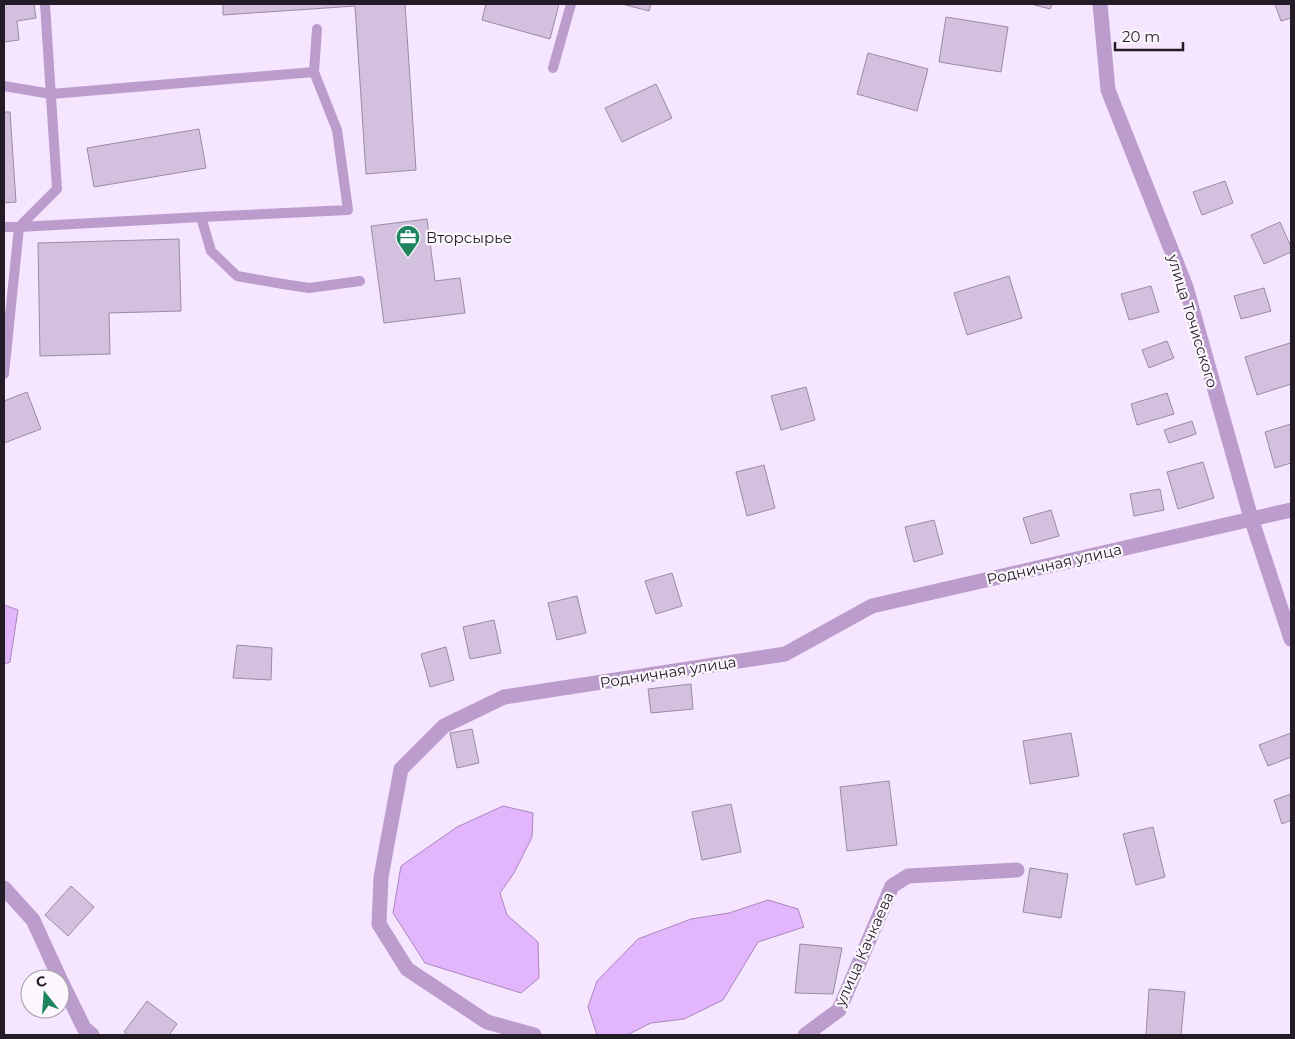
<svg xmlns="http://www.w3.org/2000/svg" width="1295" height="1039" viewBox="0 0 1295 1039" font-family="Montserrat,sans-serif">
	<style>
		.water { fill: #e3b5fc; stroke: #a987bc }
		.building { fill: #d3c0de; stroke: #9c89a6 }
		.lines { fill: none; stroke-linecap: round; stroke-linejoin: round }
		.service { stroke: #bb9ccc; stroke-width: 10 }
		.minor { stroke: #bb9ccc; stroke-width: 15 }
		.labels { text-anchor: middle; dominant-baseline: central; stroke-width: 4.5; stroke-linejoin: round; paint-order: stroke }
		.poi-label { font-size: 15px; fill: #231c27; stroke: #fbf7fd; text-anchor: start }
		.street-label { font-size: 15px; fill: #231c27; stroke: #fbf7fd }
	</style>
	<rect width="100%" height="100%" fill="#f5e5fe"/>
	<path class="water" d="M 4,605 L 18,610 L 10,662 L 4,664 Z
		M 503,806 L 533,813 L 532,837 L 514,873 L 500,893 L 507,915 L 538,942 L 539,978 L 521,993 L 425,963 L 393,913 L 401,866 L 457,827 Z
		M 768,900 L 798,909 L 804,927 L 758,942 L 723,1000 L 684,1019 L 651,1023 L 627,1035 L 597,1035 L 588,1007 L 597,981 L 638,939 L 691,919 L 729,913 Z"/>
	<path class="building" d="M 4,4 L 34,4 L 36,18 L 17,21 L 19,40 L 4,42 Z
		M 223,4 L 405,4 L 416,170 L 366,174 L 355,6 L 223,15 Z
		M 486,4 L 559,4 L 550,39 L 482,20 Z
		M 622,4 L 651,4 L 649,11 Z
		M 1031,4 L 1052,4 L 1050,9 Z
		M 1275,4 L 1291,4 L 1291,18 L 1281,21 Z
		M 946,17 L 1008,27 L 1001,72 L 939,62 Z
		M 868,53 L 928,69 L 917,111 L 857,94 Z
		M 656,84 L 672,118 L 622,142 L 605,108 Z
		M 4,112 L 10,112 L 16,202 L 4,203 Z
		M 199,129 L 206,168 L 94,187 L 87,148 Z
		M 1225,181 L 1233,203 L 1202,215 L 1193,192 Z
		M 427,219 L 435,281 L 460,278 L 465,313 L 384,323 L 371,226 Z
		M 1280,222 L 1291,247 L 1291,252 L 1264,264 L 1251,235 Z
		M 179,239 L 181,311 L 109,313 L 110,354 L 40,356 L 38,243 Z
		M 1009,276 L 1022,318 L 967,335 L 954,293 Z
		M 1151,286 L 1159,312 L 1129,320 L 1121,294 Z
		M 1264,288 L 1271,311 L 1241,319 L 1234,296 Z
		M 1167,341 L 1174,358 L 1149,368 L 1142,350 Z
		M 1290,343 L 1291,346 L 1291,384 L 1257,395 L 1245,357 Z
		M 806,387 L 815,420 L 781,430 L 771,396 Z
		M 27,392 L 41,429 L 4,443 L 4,401 Z
		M 1167,393 L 1174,414 L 1137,425 L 1131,404 Z
		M 1192,421 L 1196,434 L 1169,443 L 1164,430 Z
		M 1291,424 L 1291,463 L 1275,468 L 1265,432 Z
		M 1203,462 L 1214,498 L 1178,509 L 1167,472 Z
		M 764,465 L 775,508 L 747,516 L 736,472 Z
		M 1160,489 L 1164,510 L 1134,516 L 1130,494 Z
		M 1051,510 L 1059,536 L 1031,544 L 1023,518 Z
		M 934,520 L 943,554 L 914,562 L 905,527 Z
		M 672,573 L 682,606 L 656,614 L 645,581 Z
		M 577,596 L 586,633 L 557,640 L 548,603 Z
		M 494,620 L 501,653 L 470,659 L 463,627 Z
		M 237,645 L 272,648 L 271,680 L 233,678 Z
		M 446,647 L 454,680 L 430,687 L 421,654 Z
		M 691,684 L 693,709 L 651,713 L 648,689 Z
		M 472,729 L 479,763 L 457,768 L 450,733 Z
		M 1071,733 L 1079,776 L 1030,784 L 1023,741 Z
		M 1291,733 L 1291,757 L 1268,766 L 1259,745 Z
		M 889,781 L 897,845 L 847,851 L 840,787 Z
		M 1291,794 L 1291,820 L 1282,824 L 1274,800 Z
		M 731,804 L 741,852 L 702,860 L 692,812 Z
		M 1153,827 L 1165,877 L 1136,885 L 1123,834 Z
		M 1030,868 L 1068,874 L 1061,918 L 1023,912 Z
		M 71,886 L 94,907 L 68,936 L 45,915 Z
		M 800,944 L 842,948 L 833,994 L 795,993 Z
		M 1149,989 L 1185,992 L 1181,1035 L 1146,1035 Z
		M 147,1001 L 177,1024 L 169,1035 L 128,1035 L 124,1032 Z"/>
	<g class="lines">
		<path class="service" d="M 553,68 L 571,4
			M 314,72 L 317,29
			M 4,86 L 51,94 L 314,72 L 337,130 L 348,210 L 201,217 L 19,227 L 4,227
			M 201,217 L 211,251 L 237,276 L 283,284 L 309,288 L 360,281
			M 4,374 L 19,227 L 57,189 L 45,4"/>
		<path class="minor" d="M 1100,4 L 1108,90 L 1186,287 L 1251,518 L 1291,639
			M 4,888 L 33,920 L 60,979
			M 60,979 L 84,1028 L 92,1035
			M 534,1035 L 487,1022 L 407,969 L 379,924 L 381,877 L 401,769 L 444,726 L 504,697 L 785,654 L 872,606 L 1291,510
			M 805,1035 L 839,1010 L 892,886 L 908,876 L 1017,870"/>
	</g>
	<defs>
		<symbol id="office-pin" viewBox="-11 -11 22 30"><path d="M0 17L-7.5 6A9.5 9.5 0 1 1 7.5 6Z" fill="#1d845e" stroke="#fbf7fd"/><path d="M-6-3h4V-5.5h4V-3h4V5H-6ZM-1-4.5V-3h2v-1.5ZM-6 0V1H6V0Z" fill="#fff"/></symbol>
	</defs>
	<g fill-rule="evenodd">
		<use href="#office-pin" x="394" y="223" width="28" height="38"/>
	</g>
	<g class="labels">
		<g class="poi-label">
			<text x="426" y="237">Вторсырье</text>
		</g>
		<g class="street-label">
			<text transform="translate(1193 321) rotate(73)">улица Точисского</text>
			<text transform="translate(1054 564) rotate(-13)">Родничная улица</text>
			<text transform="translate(668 672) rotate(-9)">Родничная улица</text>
			<text transform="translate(864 949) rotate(-66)">улица Качкаева</text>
		</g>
	</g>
	<rect width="1295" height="1039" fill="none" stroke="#231c27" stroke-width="10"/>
	<g transform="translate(45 994) rotate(343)"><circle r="24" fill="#fbf7fd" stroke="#a59fa7"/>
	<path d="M0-4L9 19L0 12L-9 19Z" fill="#1d845e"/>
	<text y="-8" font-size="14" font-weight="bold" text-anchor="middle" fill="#231c27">С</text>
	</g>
	<path d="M1115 42v8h68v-8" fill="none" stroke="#231c27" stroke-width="2.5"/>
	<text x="1122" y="42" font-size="15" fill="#231c27" stroke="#fbf7fd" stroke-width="4" paint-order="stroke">20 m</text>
</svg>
